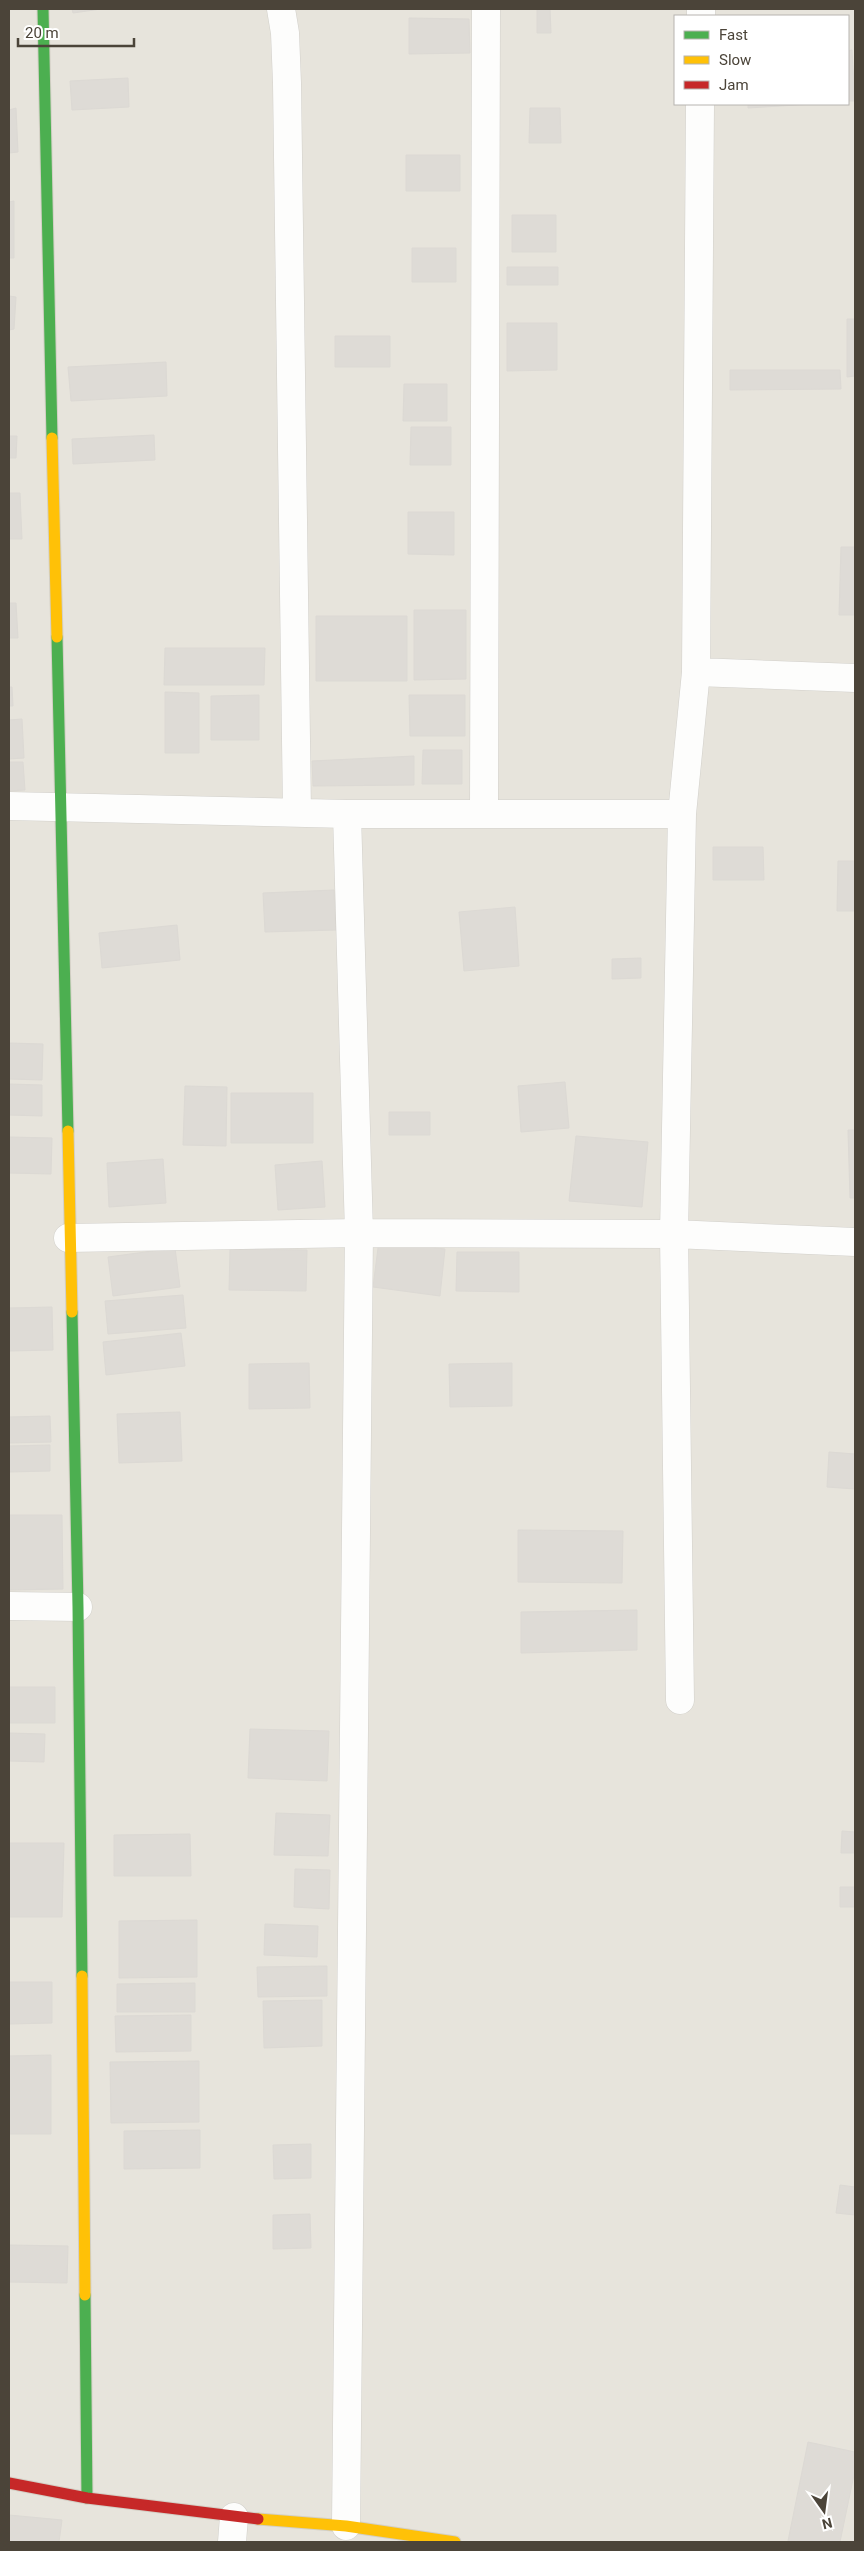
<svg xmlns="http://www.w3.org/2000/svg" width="864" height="2551" viewBox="0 0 864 2551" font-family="Roboto,sans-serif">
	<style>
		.residential { fill: #e7e4dc; fill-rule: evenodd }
		.building { fill: #dedbd6; stroke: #dcd9d4 }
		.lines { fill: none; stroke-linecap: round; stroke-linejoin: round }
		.street-casing { stroke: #d2d0cb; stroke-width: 29 }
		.fast-casing { stroke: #d3cfc5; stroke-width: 13 }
		.slow-casing { stroke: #d3cfc5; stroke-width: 13 }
		.jam-casing { stroke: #d3cfc5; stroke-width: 13 }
		.street { stroke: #fdfdfc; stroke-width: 28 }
		.fast { stroke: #4caf50; stroke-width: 11 }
		.slow { stroke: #ffc107; stroke-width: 11 }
		.jam { stroke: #c62828; stroke-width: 11 }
	</style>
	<rect width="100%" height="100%" fill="#f4f2ee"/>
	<path class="residential" d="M 9,9 L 855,9 L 855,2542 L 9,2542 ZM 675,16 L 848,16 L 848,104 L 675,104 Z"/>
	<path class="building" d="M 72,9 L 101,9 L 73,13 Z
		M 537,9 L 550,9 L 551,33 L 537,33 Z
		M 409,18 L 469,19 L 470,53 L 409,54 Z
		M 852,50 L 855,101 L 848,101 L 848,51 Z
		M 128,78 L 129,107 L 72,110 L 70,81 Z
		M 748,104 L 813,104 L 748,108 Z
		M 16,108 L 18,152 L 9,153 L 9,110 Z
		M 530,108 L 560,108 L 561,143 L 529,143 Z
		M 406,155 L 460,155 L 460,191 L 406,191 Z
		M 14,201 L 14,258 L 9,258 L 9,202 Z
		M 512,215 L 556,215 L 556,252 L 512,252 Z
		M 412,248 L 456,248 L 456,282 L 412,282 Z
		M 507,267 L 558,267 L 558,285 L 507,285 Z
		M 9,296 L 16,297 L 14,329 L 9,330 Z
		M 847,319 L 855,319 L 855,376 L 847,377 Z
		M 507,323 L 557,323 L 557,370 L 507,371 Z
		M 335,336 L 390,336 L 390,367 L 335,367 Z
		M 166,362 L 167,396 L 71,401 L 68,367 Z
		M 730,370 L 840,370 L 841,389 L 730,390 Z
		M 404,384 L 447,384 L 447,421 L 403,421 Z
		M 411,427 L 451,427 L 451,465 L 410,465 Z
		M 154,435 L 155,460 L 73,464 L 72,439 Z
		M 9,436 L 17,436 L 16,458 L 9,458 Z
		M 9,493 L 20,493 L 22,539 L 9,539 Z
		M 408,512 L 454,512 L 454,555 L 408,554 Z
		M 841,547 L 855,547 L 855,615 L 839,615 Z
		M 9,603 L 16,603 L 18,638 L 9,638 Z
		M 414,610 L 466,610 L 466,679 L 414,680 Z
		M 316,616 L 407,616 L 407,681 L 316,681 Z
		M 165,648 L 265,648 L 264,685 L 164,685 Z
		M 9,687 L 12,687 L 13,706 L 9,706 Z
		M 165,692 L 199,693 L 199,753 L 165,753 Z
		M 259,695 L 259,740 L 211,740 L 211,696 Z
		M 409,695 L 465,695 L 465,736 L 410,736 Z
		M 22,719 L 24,758 L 9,759 L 9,720 Z
		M 423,750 L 462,750 L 462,784 L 422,784 Z
		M 414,756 L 414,785 L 313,786 L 312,761 Z
		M 9,762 L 23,762 L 25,790 L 9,791 Z
		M 713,847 L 763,847 L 764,880 L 713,880 Z
		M 838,861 L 855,861 L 855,911 L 837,911 Z
		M 334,890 L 336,930 L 265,932 L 263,893 Z
		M 515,907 L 519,966 L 464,971 L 459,912 Z
		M 177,925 L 180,960 L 102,968 L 99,933 Z
		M 641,958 L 641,978 L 612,979 L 612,959 Z
		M 9,1043 L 43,1044 L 42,1080 L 9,1079 Z
		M 565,1082 L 569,1128 L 521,1132 L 518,1086 Z
		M 9,1084 L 42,1085 L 42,1116 L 9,1115 Z
		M 185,1086 L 227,1087 L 226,1146 L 183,1145 Z
		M 231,1093 L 313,1093 L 313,1143 L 231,1143 Z
		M 389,1112 L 430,1112 L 430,1135 L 389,1135 Z
		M 848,1130 L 855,1130 L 855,1198 L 850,1198 Z
		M 576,1136 L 648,1142 L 642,1207 L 569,1201 Z
		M 9,1137 L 52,1138 L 51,1174 L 9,1173 Z
		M 163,1159 L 166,1203 L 109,1207 L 107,1163 Z
		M 322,1161 L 325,1207 L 278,1210 L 275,1165 Z
		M 379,1240 L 445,1249 L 440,1296 L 373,1287 Z
		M 175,1248 L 180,1287 L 113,1296 L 108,1257 Z
		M 230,1249 L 307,1250 L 306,1291 L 229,1290 Z
		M 457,1252 L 519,1252 L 519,1292 L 456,1291 Z
		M 183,1295 L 186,1328 L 108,1334 L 105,1301 Z
		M 52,1307 L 53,1350 L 9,1351 L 9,1308 Z
		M 181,1333 L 185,1366 L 106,1375 L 103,1342 Z
		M 309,1363 L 310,1408 L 249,1409 L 249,1364 Z
		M 512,1363 L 512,1406 L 450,1407 L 449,1364 Z
		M 180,1412 L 182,1461 L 119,1463 L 117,1414 Z
		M 50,1416 L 51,1442 L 9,1443 L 9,1417 Z
		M 50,1445 L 50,1471 L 9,1472 L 9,1446 Z
		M 829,1452 L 855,1454 L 855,1489 L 827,1487 Z
		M 9,1515 L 62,1515 L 63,1589 L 9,1590 Z
		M 518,1530 L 623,1531 L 622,1583 L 518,1582 Z
		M 637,1610 L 637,1650 L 521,1653 L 521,1612 Z
		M 9,1687 L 55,1687 L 55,1723 L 9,1723 Z
		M 250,1729 L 329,1731 L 327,1781 L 248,1778 Z
		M 9,1733 L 45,1734 L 44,1762 L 9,1761 Z
		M 276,1813 L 330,1815 L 328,1856 L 274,1855 Z
		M 842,1831 L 855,1832 L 855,1853 L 841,1853 Z
		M 190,1834 L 191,1876 L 114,1876 L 114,1835 Z
		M 9,1843 L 64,1843 L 62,1917 L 9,1917 Z
		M 295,1869 L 330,1870 L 329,1909 L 294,1907 Z
		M 840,1887 L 855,1887 L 855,1907 L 840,1907 Z
		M 197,1920 L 197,1977 L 119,1978 L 119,1921 Z
		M 265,1924 L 318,1926 L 317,1957 L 264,1955 Z
		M 327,1966 L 327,1996 L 258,1997 L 257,1967 Z
		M 9,1982 L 52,1982 L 52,2023 L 9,2024 Z
		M 195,1983 L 195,2012 L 117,2012 L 117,1984 Z
		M 322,2000 L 322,2046 L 264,2048 L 263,2001 Z
		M 191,2015 L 191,2051 L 116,2052 L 115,2016 Z
		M 51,2055 L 51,2134 L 9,2134 L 9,2056 Z
		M 199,2061 L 199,2122 L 111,2123 L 110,2062 Z
		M 200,2130 L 200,2168 L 124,2169 L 124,2131 Z
		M 311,2144 L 311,2178 L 274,2179 L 273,2145 Z
		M 840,2185 L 855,2187 L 855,2215 L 836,2213 Z
		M 310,2214 L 311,2248 L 273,2249 L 273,2215 Z
		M 9,2245 L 68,2246 L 67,2283 L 9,2282 Z
		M 808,2442 L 855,2452 L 855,2470 L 840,2542 L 788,2541 Z
		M 9,2515 L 62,2520 L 59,2542 L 9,2542 Z"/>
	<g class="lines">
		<defs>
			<path id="street" d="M 281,9 L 285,33 L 287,83 L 297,812
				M 701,16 L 701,9
				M 696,672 L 855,678
				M 9,806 L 347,814 L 682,814
				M 484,814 L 486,9
				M 68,1238 L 359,1233 L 674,1234 L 855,1242
				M 9,1606 L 78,1607
				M 680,1700 L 674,1234 L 682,814 L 696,672 L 700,104
				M 346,2526 L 359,1233 L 347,814
				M 232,2542 L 234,2517"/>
			<path id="fast" d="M 43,9 L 52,438
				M 57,637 L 68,1131
				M 72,1312 L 78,1607 L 82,1976
				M 85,2295 L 87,2498"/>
			<path id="slow" d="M 52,438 L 57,637
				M 68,1131 L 72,1312
				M 82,1976 L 85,2295
				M 258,2519 L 346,2526 L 455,2542"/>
			<path id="jam" d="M 9,2483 L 87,2498 L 258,2519"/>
		</defs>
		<use href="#street" class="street-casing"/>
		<use href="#fast" class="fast-casing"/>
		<use href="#slow" class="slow-casing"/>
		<use href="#jam" class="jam-casing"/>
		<use href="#street" class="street"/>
		<use href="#fast" class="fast"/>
		<use href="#slow" class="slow"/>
		<use href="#jam" class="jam"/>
	</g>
	<rect width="864" height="2551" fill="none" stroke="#4b4439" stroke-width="20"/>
	<rect x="674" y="15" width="175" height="90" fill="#ffffff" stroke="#b7b4b0"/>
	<rect x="684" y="31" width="25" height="8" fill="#4caf50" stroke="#b7b4b0"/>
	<text x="719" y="40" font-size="15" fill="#4b4439">Fast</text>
	<rect x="684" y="56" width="25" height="8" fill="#ffc107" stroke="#b7b4b0"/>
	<text x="719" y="65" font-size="15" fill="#4b4439">Slow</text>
	<rect x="684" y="81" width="25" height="8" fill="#c62828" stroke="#b7b4b0"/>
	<text x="719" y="90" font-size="15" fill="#4b4439">Jam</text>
	<g transform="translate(824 2511) rotate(166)" stroke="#ffffff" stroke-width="4" paint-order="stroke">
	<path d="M0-4L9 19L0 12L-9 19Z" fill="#4b4439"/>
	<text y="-8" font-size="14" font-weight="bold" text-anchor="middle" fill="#4b4439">N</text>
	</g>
	<path d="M18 38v8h116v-8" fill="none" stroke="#4b4439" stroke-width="2.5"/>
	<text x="25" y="38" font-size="15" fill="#4b4439" stroke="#ffffff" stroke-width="4" paint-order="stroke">20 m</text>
</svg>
